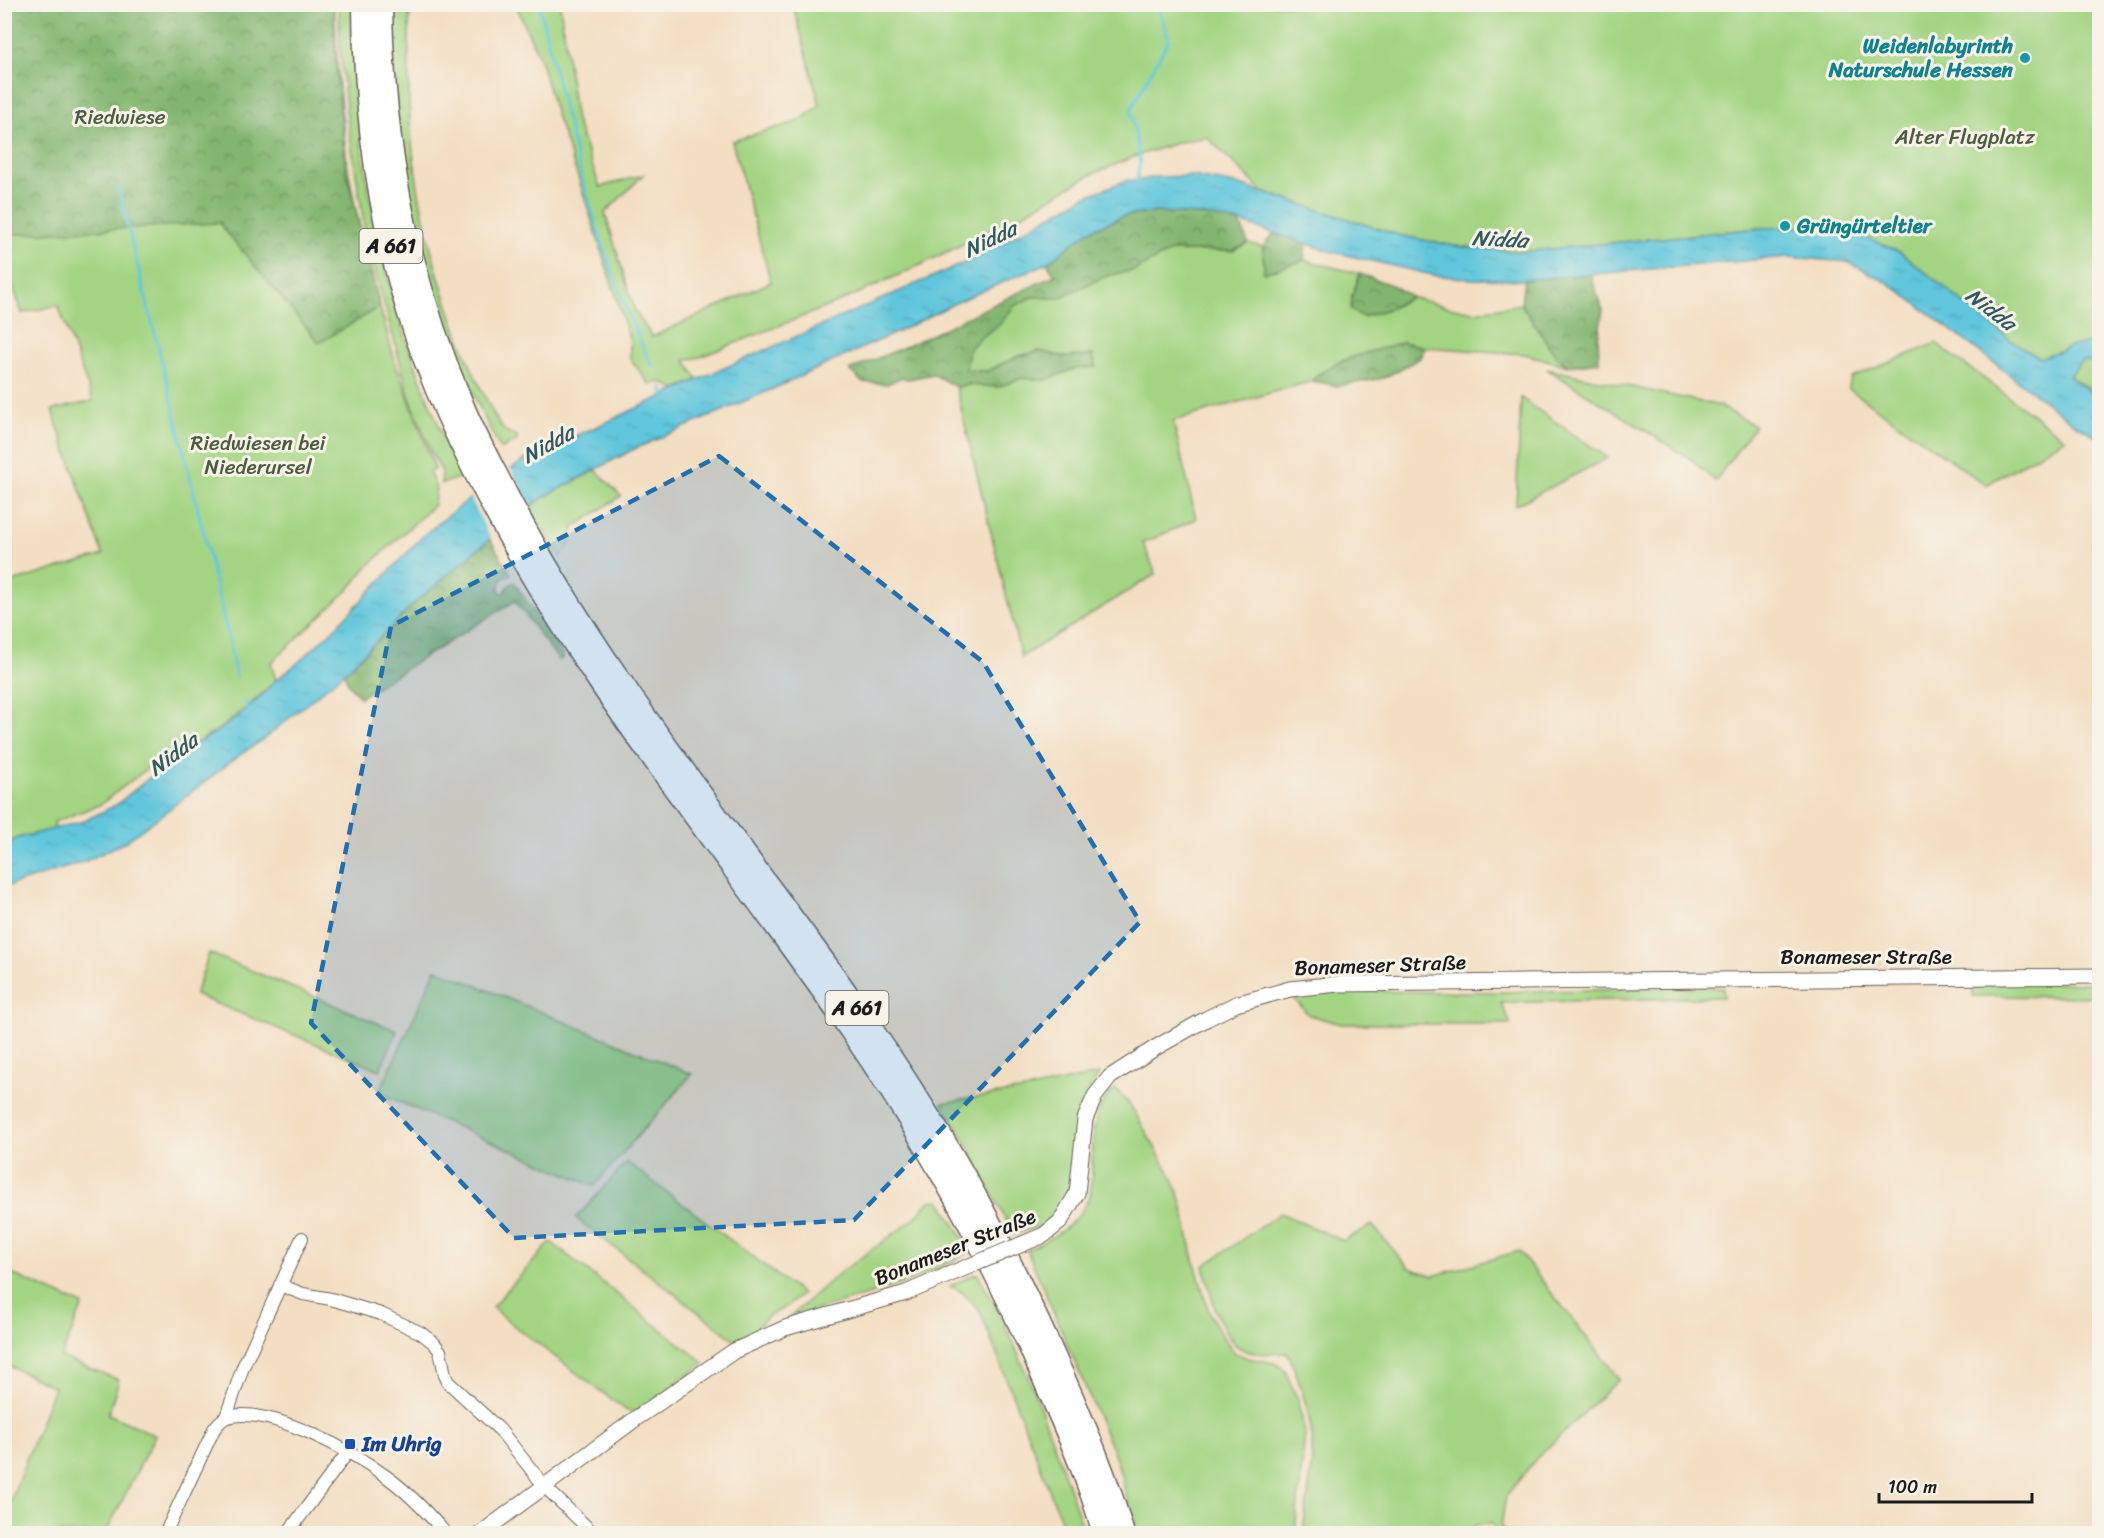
<svg xmlns="http://www.w3.org/2000/svg" width="2104" height="1538" viewBox="0 0 2104 1538" font-family="Sriracha,sans-serif">
	<style>
		.green { fill: #a3d482; stroke: #60784f; stroke-width: 1.5 }
		.forest { fill: url(#forest-crowns); stroke: #4f6946; stroke-width: 1.5 }
		.water { fill: url(#water-ripples); stroke: #3e717c; stroke-width: 1.5 }
		.pier { fill: #f3dec2 }
		.lines { fill: none; stroke-linecap: round; stroke-linejoin: round }
		.stream { stroke: #5fc6dc; stroke-width: 3 }
		.minor-casing { stroke: #676056; stroke-width: 14 }
		.tertiary-casing { stroke: #676056; stroke-width: 17 }
		.motorway-casing { stroke: #676056; stroke-width: 25 }
		.minor { stroke: #fff; stroke-width: 12 }
		.tertiary { stroke: #fff; stroke-width: 15 }
		.motorway { stroke: #fff; stroke-width: 22 }
		.tertiary-bridge-casing { stroke: #676056; stroke-width: 17; stroke-linecap: butt }
		.tertiary-bridge { stroke: #fff; stroke-width: 15 }
		.marked { fill: #1f6fb2; fill-opacity: 0.2; stroke: #1f6fb2; stroke-width: 4.5; stroke-dasharray: 12 8; stroke-linejoin: round }
		.culture-dot { fill: #0f9aa8; stroke: #f7f3e8; stroke-width: 2 }
		.transit-dot { fill: #1a4fb4; stroke: #f7f3e8; stroke-width: 2 }
		.labels { text-anchor: middle; dominant-baseline: central; stroke-width: 6; stroke-linejoin: round; paint-order: stroke }
		.shield { fill: #f7f3e8; stroke: #5e5c59; stroke-width: 1.5 }
		.shield-label { font-size: 20px; font-weight: bold; fill: #1c1c1c }
		.culture-label { font-size: 21px; font-weight: bold; fill: #0d838f; stroke: #f7f3e8; text-anchor: end }
		.park-label { font-size: 21px; fill: #4b5c40; stroke: #f7f3e8 }
		.street-label { font-size: 21px; fill: #1c1c1c; stroke: #f7f3e8 }
		.transit-label { font-size: 21px; font-weight: bold; fill: #164399; stroke: #f7f3e8; text-anchor: start }
		.water-label { font-size: 22px; font-style: italic; fill: #33585f; stroke: #f7f3e8 }
	</style>
	<defs>
		<pattern id="forest-crowns" width="20" height="18" patternUnits="userSpaceOnUse" patternTransform="scale(1.5)"><rect width="20" height="18" fill="#82b670"/><path d="M2 6a3 3 0 1 1 6 0M12 15a3 3 0 1 1 6 0" fill="none" stroke="#6a935b"/></pattern>
		<pattern id="water-ripples" width="26" height="14" patternUnits="userSpaceOnUse" patternTransform="scale(1.5)"><rect width="26" height="14" fill="#5fc6dc"/><path d="M2 4q2-2 4 0t4 0M15 11q2-2 4 0t4 0" fill="none" stroke="#52aabc"/></pattern>
	</defs>
	<rect width="100%" height="100%" fill="#f7f3e8"/>
	<filter id="ink" filterUnits="userSpaceOnUse"><feTurbulence type="fractalNoise" baseFrequency=".0167" numOctaves="2"/><feDisplacementMap in="SourceGraphic" scale="12" xChannelSelector="R" yChannelSelector="G"/><feConvolveMatrix kernelMatrix="1 2 1 2 8 2 1 2 1" color-interpolation-filters="sRGB"/></filter>
	<filter id="wash" filterUnits="userSpaceOnUse"><feTurbulence type="fractalNoise" baseFrequency=".008" numOctaves="4" result="noise"/><feDisplacementMap in="SourceGraphic" scale="24" xChannelSelector="R" yChannelSelector="G"/><feGaussianBlur stdDeviation="1.35" result="paint"/><feColorMatrix in="noise" values="0 0 0 0 0 0 0 0 0 0 0 0 0 0 0 0 0 1.4 0 .05"/><feComposite in="paint" operator="in"/></filter>
	<g filter="url(#wash)">
		<rect width="100%" height="100%" fill="#f3dec2"/>
		<path class="green" d="M 5,5 L 334,5 L 339,88 L 347,162 L 360,234 L 395,362 L 435,469 L 429,472 L 436,488 L 434,505 L 366,568 L 351,587 L 271,663 L 276,680 C 246,710 222,729 185,749 L 176,746 L 101,804 L 54,822 L 55,829 L 18,838 L 5,845 L 5,584 L 103,555 L 52,410 L 93,401 L 58,305 L 22,313 L 5,261 L 5,235 L 51,232 Z
			M 339,5 L 353,5 C 352,148 380,282 434,414 C 443,435 450,456 461,477 L 441,484 L 442,471 L 432,454 L 409,395 L 366,236 L 347,117 L 340,48 Z
			M 392,5 L 410,5 C 408,56 407,109 414,160 C 422,224 440,289 464,350 C 469,363 496,424 505,431 C 509,433 514,434 517,437 L 517,440 L 501,450 C 449,352 414,246 399,136 C 394,92 394,48 392,5 Z
			M 516,5 L 560,5 L 576,121 L 600,187 L 643,175 L 605,213 L 635,311 L 652,337 L 771,282 L 732,141 L 799,121 L 820,105 L 793,5 L 2099,5 L 2099,395 L 2012,341 L 1901,253 L 1845,232 L 1802,227 L 1761,228 L 1521,252 L 1454,246 L 1402,236 L 1260,191 L 1260,189 L 1207,137 L 1180,142 L 1136,156 L 1088,176 L 1016,218 L 914,268 L 839,302 L 700,357 L 685,360 L 698,380 L 675,389 L 662,382 L 649,384 L 630,358 L 630,341 L 579,180 L 555,112 L 541,62 Z
			M 1248,243 L 1263,247 L 1264,273 L 1304,260 L 1360,274 L 1352,296 L 1363,317 L 1391,308 L 1411,297 L 1448,307 L 1475,312 L 1521,304 L 1556,356 L 1568,366 L 1525,354 L 1424,347 L 1403,342 L 1319,374 L 1312,381 L 1173,421 L 1196,519 L 1143,543 L 1156,574 L 1021,657 L 956,387 L 969,385 L 999,387 L 1021,378 L 1045,380 L 1074,369 L 1096,366 L 1092,355 L 1066,357 L 1039,351 L 1001,364 L 988,371 L 965,371 L 969,349 L 980,338 L 1000,324 L 1014,306 L 1032,297 L 1059,298 L 1106,276 L 1135,270 L 1171,251 L 1232,251 Z
			M 1936,343 L 2065,439 L 1986,485 L 1849,389 L 1851,378 Z
			M 1547,369 L 1720,406 L 1755,426 L 1715,481 L 1692,460 Z
			M 1521,398 L 1608,458 L 1516,505 Z
			M 596,470 L 621,496 L 574,527 L 571,544 L 560,557 L 529,507 L 540,499 Z
			M 209,953 L 397,1031 L 380,1070 L 195,995 Z
			M 436,969 L 692,1074 L 594,1186 L 379,1093 Z
			M 1973,983 L 2099,983 L 2099,997 L 1973,996 Z
			M 1723,987 L 1724,997 L 1501,1003 L 1511,1024 L 1341,1024 L 1309,1015 L 1291,995 C 1359,988 1427,993 1495,992 C 1571,990 1647,988 1723,987 Z
			M 1099,1074 L 1080,1107 L 1075,1137 L 1076,1161 L 1070,1187 L 1063,1203 L 1042,1226 L 1013,1234 L 967,1144 L 942,1103 L 1025,1090 Z
			M 1116,1089 L 1131,1106 L 1173,1179 L 1182,1203 L 1193,1256 L 1208,1309 L 1220,1333 L 1235,1353 L 1248,1358 L 1274,1363 L 1284,1369 L 1298,1400 L 1305,1434 L 1295,1533 L 1137,1533 L 1117,1461 L 1027,1250 C 1054,1237 1076,1226 1089,1198 C 1092,1191 1091,1182 1092,1175 C 1093,1147 1089,1106 1116,1089 Z
			M 627,1162 L 802,1294 L 786,1307 L 768,1316 L 752,1333 L 736,1341 L 576,1218 Z
			M 940,1200 L 971,1251 C 918,1282 860,1298 801,1314 L 791,1316 L 837,1275 L 914,1219 L 930,1201 Z
			M 1280,1213 L 1343,1241 L 1372,1225 L 1409,1268 L 1433,1276 L 1519,1251 L 1619,1379 L 1535,1460 L 1506,1496 L 1501,1527 L 1507,1533 L 1497,1533 L 1492,1524 L 1476,1525 L 1466,1533 L 1303,1533 C 1306,1503 1314,1468 1312,1437 C 1309,1409 1299,1379 1288,1353 C 1273,1353 1256,1356 1242,1349 C 1220,1339 1209,1288 1204,1266 Z
			M 551,1242 L 704,1363 L 638,1412 L 627,1411 L 513,1325 L 492,1307 Z
			M 5,1271 L 83,1305 L 61,1357 L 119,1380 L 108,1414 L 155,1435 L 106,1533 L 5,1533 L 5,1516 L 54,1387 L 5,1364 Z
			M 977,1273 C 1025,1353 1054,1446 1085,1533 L 1066,1533 L 980,1311 L 962,1292 L 950,1286 Z"/>
		<path class="forest" d="M 5,4 L 334,5 L 335,50 L 346,170 L 380,307 L 319,343 L 219,223 L 5,235 Z
			M 1157,212 L 1200,215 L 1240,222 L 1248,243 L 1232,251 L 1171,251 L 1135,270 L 1106,276 L 1059,298 L 1032,297 L 1014,306 L 1000,324 L 980,338 L 969,349 L 966,370 L 988,371 L 1018,356 L 1039,351 L 1066,357 L 1093,355 L 1096,367 L 1074,369 L 1045,380 L 1021,378 L 999,387 L 969,385 L 956,387 L 933,374 L 909,379 L 900,378 L 887,384 L 862,382 L 850,370 L 916,342 L 1055,275 L 1047,263 L 1089,231 L 1123,216 Z
			M 1274,233 L 1306,243 L 1304,260 L 1264,273 L 1263,247 Z
			M 1360,274 L 1394,286 L 1411,297 L 1391,308 L 1363,317 L 1351,310 L 1352,296 Z
			M 1590,274 L 1603,310 L 1598,338 L 1599,362 L 1568,366 L 1556,356 L 1521,304 L 1524,280 Z
			M 1403,342 L 1424,347 L 1420,358 L 1384,378 L 1338,386 L 1312,381 C 1334,357 1373,352 1403,342 Z
			M 490,539 L 511,574 L 502,579 L 499,589 L 501,593 L 505,592 L 508,586 L 514,582 L 564,657 L 559,661 L 515,601 L 360,697 L 349,685 L 344,673 L 417,601 Z"/>
		<path class="water" d="M 1192,176 L 1240,185 L 1402,236 L 1454,246 L 1521,252 L 1761,228 L 1802,227 L 1845,232 L 1873,240 L 1901,253 L 2012,341 L 2040,358 L 2067,348 L 2099,340 L 2099,362 L 2082,361 L 2069,376 L 2099,399 L 2099,438 L 2076,425 L 1890,284 L 1848,262 L 1788,257 L 1524,280 L 1472,279 L 1433,275 L 1376,262 L 1329,251 L 1240,222 L 1200,215 L 1157,212 L 1123,216 L 1089,231 L 1047,263 L 955,303 L 902,330 L 768,391 L 632,450 L 541,499 L 511,521 L 417,601 L 344,673 L 310,701 L 264,739 L 241,754 L 163,814 L 125,842 L 84,862 L 5,887 L 5,845 L 18,838 L 84,821 L 116,805 L 185,749 L 214,734 L 248,709 L 276,680 L 301,660 L 338,625 L 426,533 L 491,482 L 545,447 L 587,431 L 713,373 L 973,259 L 1086,196 L 1127,180 L 1137,181 L 1154,177 Z"/>
		<path class="pier" d="M 509,465 L 532,509 L 492,541 L 469,495 Z"/>
		<g class="lines">
			<path class="stream" d="M 539,4 C 568,126 595,253 652,365
				M 1136,185 L 1140,162 L 1131,109 L 1169,39 L 1157,4
				M 118,188 L 171,398 L 229,640 L 236,677
				M 662,387 L 665,397
				M 245,701 L 248,710"/>
		</g>
	</g>
	<g filter="url(#ink)">
		<g class="lines">
			<defs>
				<path id="minor" d="M 280,1285 L 303,1294 L 331,1299 L 381,1314 L 421,1333 L 434,1343 L 440,1351 L 445,1375 L 448,1382 L 500,1430 L 545,1487 L 594,1534
					M 226,1417 L 243,1367 L 302,1238
					M 165,1534 L 214,1429 C 218,1424 221,1419 227,1417 C 270,1405 353,1452 387,1477 C 409,1493 428,1513 446,1534
					M 287,1534 L 348,1452"/>
				<path id="tertiary" d="M 1044,1235 L 1060,1222 L 1077,1193 L 1085,1119 L 1095,1096 L 1110,1077 L 1155,1048 L 1206,1019 L 1236,1004 L 1290,989 L 1338,984 L 2100,976
					M 480,1534 L 638,1417 L 734,1351 L 785,1328 L 906,1293 L 948,1275"/>
				<path id="motorway" d="M 364,4 C 364,100 376,195 401,287 C 421,359 452,429 487,495 C 587,688 729,854 852,1032 C 926,1139 990,1253 1041,1372 C 1064,1425 1089,1478 1104,1534
					M 381,4 C 383,150 407,275 464,409 C 476,438 492,466 506,494 C 580,635 677,762 771,890 C 835,976 898,1063 952,1155 C 993,1225 1028,1298 1061,1372 C 1084,1424 1107,1478 1123,1534"/>
			</defs>
			<use href="#minor" class="minor-casing"/>
			<use href="#tertiary" class="tertiary-casing"/>
			<use href="#motorway" class="motorway-casing"/>
			<use href="#minor" class="minor"/>
			<use href="#tertiary" class="tertiary"/>
			<use href="#motorway" class="motorway"/>
			<defs>
				<path id="tertiary-bridge" d="M 948,1275 L 1044,1235"/>
			</defs>
			<use href="#tertiary-bridge" class="tertiary-bridge-casing"/>
			<use href="#tertiary-bridge" class="tertiary-bridge"/>
		</g>
	</g>
	<path class="marked" d="M 719,456 L 983,662 L 1140,922 L 854,1220 L 514,1238 L 311,1023 L 391,626 Z"/>
	<g class="culture-dot">
		<circle cx="2025" cy="58" r="6"/>
		<circle cx="1785" cy="226" r="6"/>
	</g>
	<rect class="transit-dot" x="344" y="1438" width="12" height="12" rx="3"/>
	<g class="labels">
		<g class="shield">
			<rect x="359.5" y="229" width="63" height="34" rx="4.5"/>
			<rect x="825.5" y="991" width="63" height="34" rx="4.5"/>
		</g>
		<g class="shield-label">
			<text x="391" y="246">A 661</text>
			<text x="857" y="1008">A 661</text>
		</g>
		<g class="culture-label">
			<text x="2013" y="46">Weidenlabyrinth<tspan x="2013" dy="24">Naturschule Hessen</tspan></text>
			<text x="1797" y="226" text-anchor="start">Grüngürteltier</text>
		</g>
		<g class="park-label">
			<text x="120" y="117">Riedwiese</text>
			<text x="1965" y="137">Alter Flugplatz</text>
			<text x="258" y="443">Riedwiesen bei<tspan x="258" dy="24">Niederursel</tspan></text>
		</g>
		<g class="street-label">
			<text x="1866" y="957">Bonameser Straße</text>
			<text transform="translate(1380 965) rotate(-2)">Bonameser Straße</text>
			<text transform="translate(955 1247) rotate(-22)">Bonameser Straße</text>
		</g>
		<g class="transit-label">
			<text x="362" y="1444">Im Uhrig</text>
		</g>
		<g class="water-label">
			<text transform="translate(990 239) rotate(-26)">Nidda</text>
			<text transform="translate(1500 239) rotate(3)">Nidda</text>
			<text transform="translate(1991 309) rotate(37)">Nidda</text>
			<text transform="translate(548 444) rotate(-29)">Nidda</text>
			<text transform="translate(173 754) rotate(-37)">Nidda</text>
		</g>
	</g>
	<rect width="2104" height="1538" fill="none" stroke="#f7f3e8" stroke-width="24"/>
	<path d="M1879 1493v9h153v-9" fill="none" stroke="#1c1c1c" stroke-width="3"/>
	<text x="1888" y="1493" font-size="18" fill="#1c1c1c" stroke="#f7f3e8" stroke-width="4.5" paint-order="stroke">100 m</text>
</svg>
